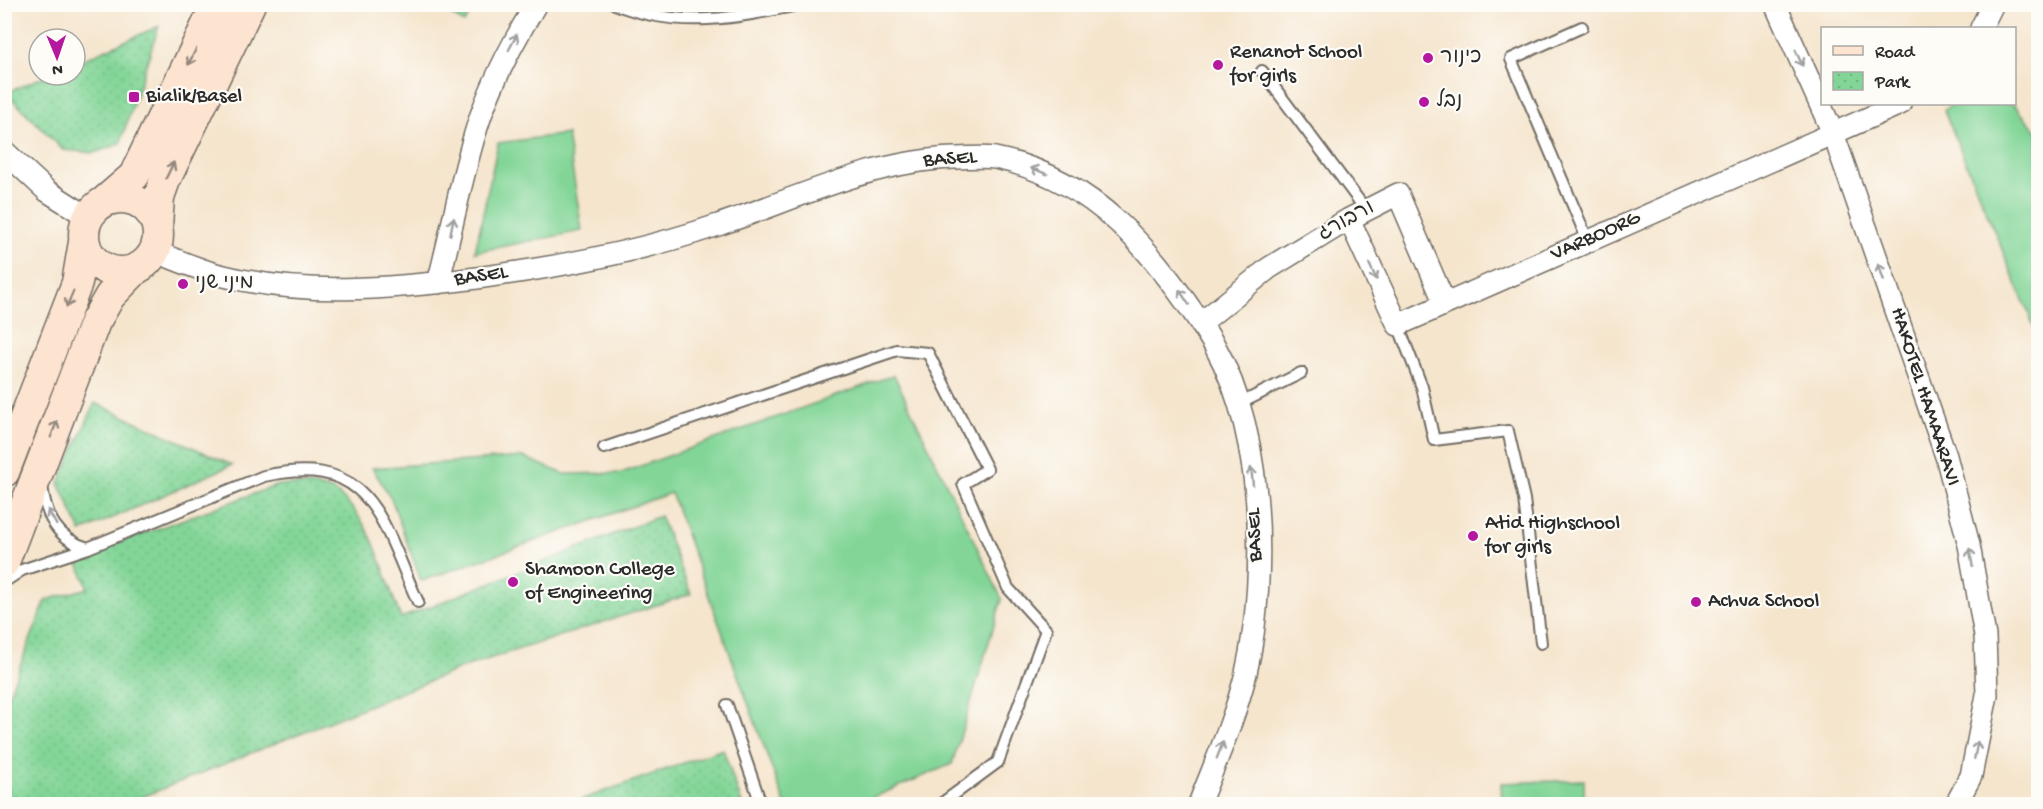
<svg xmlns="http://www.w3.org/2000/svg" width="2043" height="809" viewBox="0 0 2043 809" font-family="'Gochi Hand','Playpen Sans Hebrew',sans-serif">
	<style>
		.grass { fill: #82d597; stroke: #568061; stroke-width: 1.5 }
		.park { fill: url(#park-dots); stroke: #568061; stroke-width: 1.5 }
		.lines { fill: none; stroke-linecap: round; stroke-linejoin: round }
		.lane-casing { stroke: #726c64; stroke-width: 14 }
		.street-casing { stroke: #726c64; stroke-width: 24 }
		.secondary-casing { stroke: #726c64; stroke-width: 33 }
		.lane { stroke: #fff; stroke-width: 10 }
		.street { stroke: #fff; stroke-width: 21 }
		.secondary { stroke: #fde4d0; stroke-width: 30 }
		.oneway { stroke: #a0a0a0 }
		.oneway2 { stroke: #94887e }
		.poi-dot { fill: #b5179e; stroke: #fdfcf7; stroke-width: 2 }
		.labels { text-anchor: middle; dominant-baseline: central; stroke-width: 4.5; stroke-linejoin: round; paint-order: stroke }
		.poi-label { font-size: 21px; fill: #2b2b2b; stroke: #fdfcf7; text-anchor: start }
		.street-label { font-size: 21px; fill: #2b2b2b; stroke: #fdfcf7 }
	</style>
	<defs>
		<pattern id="park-dots" width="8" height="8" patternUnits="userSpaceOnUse" patternTransform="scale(1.5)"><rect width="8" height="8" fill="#82d597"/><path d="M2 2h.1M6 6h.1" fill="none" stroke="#70b782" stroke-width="1.8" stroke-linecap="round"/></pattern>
	</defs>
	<rect width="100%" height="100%" fill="#fdfcf7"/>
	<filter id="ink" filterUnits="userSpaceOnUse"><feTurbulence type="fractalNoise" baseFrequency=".0167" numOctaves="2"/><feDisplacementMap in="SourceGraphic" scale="12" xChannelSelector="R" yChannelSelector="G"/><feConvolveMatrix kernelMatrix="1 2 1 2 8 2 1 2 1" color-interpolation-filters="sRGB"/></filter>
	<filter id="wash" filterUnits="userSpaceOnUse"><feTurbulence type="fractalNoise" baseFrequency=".008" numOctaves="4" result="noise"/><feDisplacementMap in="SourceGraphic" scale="24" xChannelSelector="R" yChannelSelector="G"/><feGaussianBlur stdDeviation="1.35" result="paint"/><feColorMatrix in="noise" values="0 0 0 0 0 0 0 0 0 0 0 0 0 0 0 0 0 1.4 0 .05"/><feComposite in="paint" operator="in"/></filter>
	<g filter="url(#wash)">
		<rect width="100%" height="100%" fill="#f5e5cd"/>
		<path class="grass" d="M 436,5 L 476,5 L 464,23 Z
			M 1952,104 L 2013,104 L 2038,132 L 2038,336 L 1944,110 Z
			M 567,134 L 582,231 L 475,252 L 498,143 Z
			M 894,375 L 1002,599 L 952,764 L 858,804 L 785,804 L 671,493 L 421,581 L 391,498 L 372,468 L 523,457 L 564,474 L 621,473 Z
			M 1584,780 L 1584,804 L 1502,804 L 1501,783 Z"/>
		<path class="park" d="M 159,26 L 120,144 L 94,153 L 63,150 L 6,93 L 47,75 L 75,75 L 75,63 Z
			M 95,403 L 232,465 L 81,532 L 59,483 Z
			M 278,485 C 296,485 323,483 338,494 C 375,523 384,577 401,618 L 660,516 L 691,594 L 467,666 L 125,804 L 5,804 L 5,704 L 46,600 L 88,588 L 76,558 Z
			M 723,749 L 742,804 L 569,804 Z"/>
	</g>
	<g filter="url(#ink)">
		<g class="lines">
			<defs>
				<path id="lane" d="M 615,4 C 679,30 737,18 802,4
					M 1582,27 L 1511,59 L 1588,241
					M 1262,71 L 1366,210
					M 1398,325 L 1422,387 L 1434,440 L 1508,431 L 1524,499 L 1541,643
					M 1239,404 L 1301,373
					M 604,448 L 897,350 L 928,353 L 987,469 L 963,484 L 1008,588 L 1046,630 L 998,762 L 941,804
					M 42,486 C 46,517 57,539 88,548
					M 4,582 L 22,570 L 88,548 L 264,476 C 373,452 381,521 418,602
					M 727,705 L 761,804"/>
				<path id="street" d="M 1775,4 L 1833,133 L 1946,456 L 1969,545 L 1985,636 L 1987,695 L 1971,776 L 1956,804
					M 1981,28 L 1993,4
					M 4,151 L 47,191 L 88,217
					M 1349,219 L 1398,325 L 1900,104
					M 154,251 C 174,259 195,268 216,274 C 301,297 391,289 477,278 C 559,267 640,252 718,225 C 796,199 871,161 954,158 C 967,158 982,156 995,158 C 1094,178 1152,250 1205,330 C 1264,418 1269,571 1246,673 C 1235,718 1216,761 1199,804
					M 438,283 C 453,227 462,170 481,115 C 495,76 514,40 536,4
					M 1201,323 L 1269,268 L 1349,219 L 1398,194 L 1445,304"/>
				<path id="secondary" d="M84 235a37 37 0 1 1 74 0a37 37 0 1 1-74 0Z
					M 105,201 L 134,176 L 217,4
					M 157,226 L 159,197 L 165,180 L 250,4
					M 4,472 L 77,283 L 84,242
					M 4,562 L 95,322 L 110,296 L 137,268"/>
			</defs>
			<use href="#lane" class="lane-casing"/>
			<use href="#street" class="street-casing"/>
			<use href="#secondary" class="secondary-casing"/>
			<use href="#lane" class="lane"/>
			<use href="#street" class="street"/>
			<use href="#secondary" class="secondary"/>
		</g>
		<defs><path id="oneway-shaft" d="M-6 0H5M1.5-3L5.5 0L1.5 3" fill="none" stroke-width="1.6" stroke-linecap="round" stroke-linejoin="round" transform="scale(1.5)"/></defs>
		<g class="oneway">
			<use href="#oneway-shaft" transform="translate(513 42) rotate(-62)"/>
			<use href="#oneway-shaft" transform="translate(1799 58) rotate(66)"/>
			<use href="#oneway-shaft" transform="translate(1039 171) rotate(-158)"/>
			<use href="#oneway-shaft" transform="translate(452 226) rotate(-79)"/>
			<use href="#oneway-shaft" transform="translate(1373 272) rotate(65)"/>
			<use href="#oneway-shaft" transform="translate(1881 272) rotate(-109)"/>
			<use href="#oneway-shaft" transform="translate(1184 297) rotate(-123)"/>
			<use href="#oneway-shaft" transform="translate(1252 476) rotate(-96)"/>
			<use href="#oneway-shaft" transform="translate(52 517) rotate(-119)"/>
			<use href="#oneway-shaft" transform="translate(1971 557) rotate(-100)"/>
			<use href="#oneway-shaft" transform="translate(1220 750) rotate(-69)"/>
			<use href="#oneway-shaft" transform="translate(1976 750) rotate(-79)"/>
		</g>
		<g class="oneway2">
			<use href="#oneway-shaft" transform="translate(192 57) rotate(116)"/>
			<use href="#oneway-shaft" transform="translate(170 170) rotate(-64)"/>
			<use href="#oneway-shaft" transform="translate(70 299) rotate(113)"/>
			<use href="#oneway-shaft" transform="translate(54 429) rotate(-69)"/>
		</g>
	</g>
	<g class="poi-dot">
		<circle cx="1428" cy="58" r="6"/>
		<circle cx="1218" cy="65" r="6"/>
		<rect x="128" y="91" width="12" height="12" rx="3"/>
		<circle cx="1424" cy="102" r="6"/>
		<circle cx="183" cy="284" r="6"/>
		<circle cx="1473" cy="536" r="6"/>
		<circle cx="513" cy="582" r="6"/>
		<circle cx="1696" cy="602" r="6"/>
	</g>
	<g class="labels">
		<g class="poi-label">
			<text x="1230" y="53">Renanot School<tspan x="1230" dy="24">for girls</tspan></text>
			<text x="1440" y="58">כינור</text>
			<text x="146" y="97">Bialik/Basel</text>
			<text x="1436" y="102">נבל</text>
			<text x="195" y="284">מיני שני</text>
			<text x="1485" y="524">Atid Highschool<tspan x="1485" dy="24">for girls</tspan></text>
			<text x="525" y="570">Shamoon College<tspan x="525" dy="24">of Engineering</tspan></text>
			<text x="1708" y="602">Achva School</text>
		</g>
		<g class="street-label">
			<text transform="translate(950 160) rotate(-4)">BASEL</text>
			<text transform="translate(1347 222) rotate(-29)">ורבורג</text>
			<text transform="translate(1596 237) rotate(-24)">VARBOORG</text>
			<text transform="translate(481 277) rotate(-8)">BASEL</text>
			<text transform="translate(1924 397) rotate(72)">HAKOTEL HAMAARAVI</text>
			<text transform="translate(1256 535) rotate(-92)">BASEL</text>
		</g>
	</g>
	<rect width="2043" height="809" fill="none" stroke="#fdfcf7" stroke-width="24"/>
	<rect x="1821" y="27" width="195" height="78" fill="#fdfcf7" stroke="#a9a8a5" stroke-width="1.5"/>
	<rect x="1833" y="46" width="30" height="9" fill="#fde4d0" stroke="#a9a8a5" stroke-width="1.5"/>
	<text x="1875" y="57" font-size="18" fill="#2b2b2b">Road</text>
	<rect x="1833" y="72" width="30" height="18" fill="url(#park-dots)" stroke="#a9a8a5" stroke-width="1.5"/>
	<text x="1875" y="87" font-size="18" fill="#2b2b2b">Park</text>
	<g transform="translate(57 57) rotate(178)"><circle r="28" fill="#fdfcf7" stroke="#a9a8a5" stroke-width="1.5"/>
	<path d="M0-4.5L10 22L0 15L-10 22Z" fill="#b5179e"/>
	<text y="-9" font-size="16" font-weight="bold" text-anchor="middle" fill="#2b2b2b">N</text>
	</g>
</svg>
